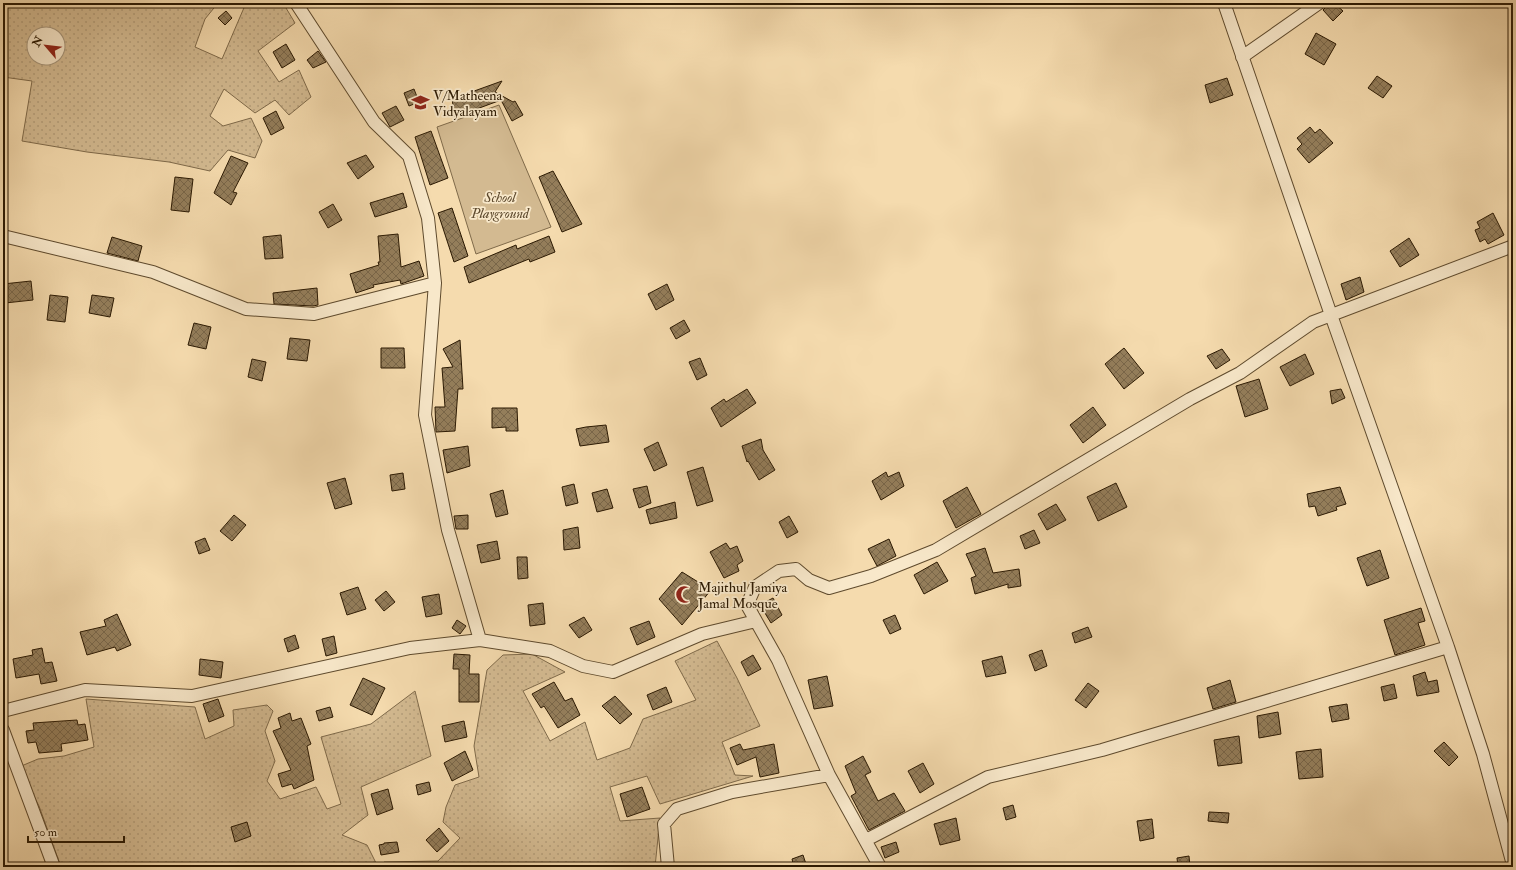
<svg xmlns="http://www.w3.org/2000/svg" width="1516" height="870" viewBox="0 0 1516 870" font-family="'IM FELL Double Pica',serif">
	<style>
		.grass { fill: url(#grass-dots); stroke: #7f6a4a; fill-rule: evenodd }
		.green { fill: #d3ba91; stroke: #7f6a4a }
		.building { fill: url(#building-cross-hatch); stroke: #2b1902 }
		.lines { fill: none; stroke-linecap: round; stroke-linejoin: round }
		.street-casing { stroke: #5e4a2d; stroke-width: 14 }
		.street { stroke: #f8e8ca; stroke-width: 12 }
		.labels { text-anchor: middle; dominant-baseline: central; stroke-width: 3.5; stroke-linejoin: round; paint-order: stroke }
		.poi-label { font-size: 14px; fill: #2b1902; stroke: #f8e8ca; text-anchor: start }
		.park-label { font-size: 14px; font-style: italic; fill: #5d492d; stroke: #f8e8ca }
	</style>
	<defs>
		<pattern id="grass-dots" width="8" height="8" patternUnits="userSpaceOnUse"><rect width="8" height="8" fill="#d3ba91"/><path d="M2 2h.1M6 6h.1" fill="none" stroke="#b59f7b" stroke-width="1.8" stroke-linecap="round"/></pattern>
		<pattern id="building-cross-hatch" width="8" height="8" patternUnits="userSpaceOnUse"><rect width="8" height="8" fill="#947e5b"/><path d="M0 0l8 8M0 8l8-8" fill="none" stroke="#796649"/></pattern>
	</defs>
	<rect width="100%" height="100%" fill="#f5dbae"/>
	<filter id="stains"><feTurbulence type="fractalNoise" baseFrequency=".005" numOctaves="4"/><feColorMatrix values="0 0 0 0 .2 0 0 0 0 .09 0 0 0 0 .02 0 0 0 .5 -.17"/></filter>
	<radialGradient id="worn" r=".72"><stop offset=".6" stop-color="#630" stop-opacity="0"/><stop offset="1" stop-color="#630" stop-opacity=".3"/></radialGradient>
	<path class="grass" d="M 3,3 L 218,3 L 205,19 L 195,47 L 222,59 L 246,3 L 283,3 L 295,23 L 258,51 L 279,82 L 299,70 L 311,97 L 289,115 L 275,100 L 255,113 L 224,89 L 210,116 L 223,126 L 251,118 L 262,141 L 255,158 L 228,150 L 210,171 L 169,162 L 87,152 L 22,141 L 32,81 L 3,77 ZM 34,34 L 58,34 L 58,58 L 34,58 Z
		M 717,641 L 737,678 L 760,726 L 722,742 L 735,775 L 753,776 L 660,804 L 647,776 L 610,787 L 620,821 L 660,818 L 655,867 L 385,867 L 384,862 L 438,861 L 460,838 L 443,822 L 446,807 L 455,785 L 479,777 L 474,746 L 487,670 L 503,655 L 532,654 L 565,672 L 523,691 L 550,741 L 585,722 L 597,760 L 630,748 L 643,719 L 696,700 L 675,661 Z
		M 415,691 L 431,756 L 361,787 L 368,815 L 342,835 L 367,845 L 378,867 L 61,867 L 39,806 L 19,767 L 38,759 L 64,756 L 94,747 L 86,699 L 195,707 L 205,739 L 234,726 L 233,710 L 267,705 L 273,711 L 265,731 L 275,761 L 267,781 L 280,799 L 316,787 L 327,809 L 341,804 L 321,737 L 371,724 Z"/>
	<path class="green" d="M 499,105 L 551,227 L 476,254 L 437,127 Z"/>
	<path class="building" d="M 1330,3 L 1334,3 L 1343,11 L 1333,21 L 1323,10 Z
		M 226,11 L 232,18 L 225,25 L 218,18 Z
		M 1316,33 L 1336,44 L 1324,65 L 1305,54 Z
		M 286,44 L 295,60 L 282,68 L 273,52 Z
		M 318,51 L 326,62 L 313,68 L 307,60 Z
		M 1377,76 L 1392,86 L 1383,98 L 1368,88 Z
		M 1227,78 L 1233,95 L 1210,103 L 1205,85 Z
		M 502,81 L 495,92 L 513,102 L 515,101 L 523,115 L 512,121 L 501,100 L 455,117 L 452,99 Z
		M 414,89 L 419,102 L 409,106 L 404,93 Z
		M 396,106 L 404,120 L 390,127 L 382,113 Z
		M 276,111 L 284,128 L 271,135 L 263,118 Z
		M 1310,127 L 1315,133 L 1320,129 L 1333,143 L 1309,163 L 1297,149 L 1302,144 L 1297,138 Z
		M 431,131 L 448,178 L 430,185 L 415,137 Z
		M 366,155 L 374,167 L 358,179 L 347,163 Z
		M 231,156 L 248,163 L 233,192 L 237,193 L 231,205 L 214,193 Z
		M 553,171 L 582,224 L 562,232 L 539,177 Z
		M 175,177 L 193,179 L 189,212 L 171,210 Z
		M 403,193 L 407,207 L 375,217 L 370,203 Z
		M 333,204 L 342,220 L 328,228 L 319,212 Z
		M 452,208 L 468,256 L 454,262 L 438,213 Z
		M 1493,213 L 1504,235 L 1488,244 L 1485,239 L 1480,242 L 1475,230 L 1480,228 L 1477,222 Z
		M 398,234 L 401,267 L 419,261 L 424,276 L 401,284 L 400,280 L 373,285 L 374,287 L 356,293 L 350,274 L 379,265 L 378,262 L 380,262 L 378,236 Z
		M 281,235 L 283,258 L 265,259 L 263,237 Z
		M 549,236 L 555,252 L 530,262 L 529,259 L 469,283 L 464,267 L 516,245 L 517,249 Z
		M 112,237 L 142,246 L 138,261 L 107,253 Z
		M 1409,238 L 1419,255 L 1400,267 L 1390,251 Z
		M 1360,277 L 1364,292 L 1346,300 L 1341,284 Z
		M 31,281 L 33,300 L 5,303 L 3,284 Z
		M 667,284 L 674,300 L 656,310 L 648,294 Z
		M 317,288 L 318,305 L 313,306 L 274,304 L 273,293 Z
		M 50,295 L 68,297 L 65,322 L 47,320 Z
		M 92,295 L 114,298 L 110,317 L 89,313 Z
		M 684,320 L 690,331 L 676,339 L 670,328 Z
		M 194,323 L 211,327 L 206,349 L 188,345 Z
		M 290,338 L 310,340 L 307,361 L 287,359 Z
		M 460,340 L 463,389 L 458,389 L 455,431 L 436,432 L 435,407 L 445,407 L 442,368 L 453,367 L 443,349 Z
		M 381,348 L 404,348 L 405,368 L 381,368 Z
		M 1124,348 L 1144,373 L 1124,389 L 1105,364 Z
		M 1222,349 L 1230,360 L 1216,369 L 1207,356 Z
		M 1305,354 L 1314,374 L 1290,386 L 1280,367 Z
		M 700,358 L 707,375 L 697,380 L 689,362 Z
		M 252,359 L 266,362 L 262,381 L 248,377 Z
		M 1259,379 L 1268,409 L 1245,417 L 1236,386 Z
		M 747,389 L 756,403 L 721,427 L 711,408 L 724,399 L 726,402 Z
		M 1341,389 L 1345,398 L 1332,404 L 1330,391 Z
		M 1093,407 L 1106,425 L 1083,443 L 1070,425 Z
		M 492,408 L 517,408 L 518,431 L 506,431 L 506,427 L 492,428 Z
		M 606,425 L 609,442 L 580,446 L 576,429 L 586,427 Z
		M 761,439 L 763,450 L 775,470 L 759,480 L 748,461 L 747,462 L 742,446 Z
		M 658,442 L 667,465 L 654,471 L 644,449 Z
		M 468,446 L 470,466 L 447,473 L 443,450 Z
		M 703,467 L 713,501 L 697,506 L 687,472 Z
		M 886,472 L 888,477 L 899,472 L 904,486 L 881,500 L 872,481 Z
		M 403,473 L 405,489 L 392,491 L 390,475 Z
		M 345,478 L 352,504 L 335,509 L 327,483 Z
		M 1116,483 L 1127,507 L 1098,521 L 1087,497 Z
		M 574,484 L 578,503 L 566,506 L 562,487 Z
		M 647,486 L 651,503 L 639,508 L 633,489 Z
		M 967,487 L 981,514 L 956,528 L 943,501 Z
		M 1340,487 L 1346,504 L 1336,507 L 1337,510 L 1318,516 L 1315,506 L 1309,507 L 1307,494 Z
		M 607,489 L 613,508 L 597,512 L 592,493 Z
		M 503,490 L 508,514 L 496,517 L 490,494 Z
		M 675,502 L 677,518 L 650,524 L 646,510 Z
		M 1056,504 L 1066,520 L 1047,530 L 1038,514 Z
		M 234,515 L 246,525 L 232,541 L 220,531 Z
		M 468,515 L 468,529 L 456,529 L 454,516 Z
		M 789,516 L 798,532 L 787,538 L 779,522 Z
		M 578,527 L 580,548 L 564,550 L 563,530 Z
		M 1034,530 L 1040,543 L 1025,549 L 1020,536 Z
		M 205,538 L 210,550 L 199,554 L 195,542 Z
		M 889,539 L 896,556 L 877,566 L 868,549 Z
		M 497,541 L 500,559 L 481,563 L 477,545 Z
		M 726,543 L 730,549 L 737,546 L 743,561 L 737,565 L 739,571 L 724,578 L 710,552 Z
		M 985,548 L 993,573 L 1019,569 L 1021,586 L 1008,588 L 1008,584 L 975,594 L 971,578 L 976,576 L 966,554 Z
		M 1380,550 L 1389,578 L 1367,586 L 1357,558 Z
		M 517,557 L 527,557 L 528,578 L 518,579 Z
		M 937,562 L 948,581 L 924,594 L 914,575 Z
		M 682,572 L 711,590 L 682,625 L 659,599 Z
		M 358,587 L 366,609 L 347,615 L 340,593 Z
		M 386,591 L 395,602 L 384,611 L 375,600 Z
		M 439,594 L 442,614 L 426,617 L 422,597 Z
		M 773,598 L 782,615 L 771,623 L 760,605 Z
		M 543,603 L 545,624 L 530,626 L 528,605 Z
		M 1421,608 L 1425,621 L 1418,623 L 1425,645 L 1395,655 L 1384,620 Z
		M 117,614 L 131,645 L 117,651 L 115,647 L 87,655 L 80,632 L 106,626 L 104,620 Z
		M 895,615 L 901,629 L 890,634 L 883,620 Z
		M 584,617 L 592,630 L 579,638 L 569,625 Z
		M 457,620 L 466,626 L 460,634 L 452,628 Z
		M 649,621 L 655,637 L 637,645 L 630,628 Z
		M 1088,627 L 1092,637 L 1075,643 L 1072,633 Z
		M 295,635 L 299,648 L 288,652 L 284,639 Z
		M 334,636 L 337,653 L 326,656 L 322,639 Z
		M 42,648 L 45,663 L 52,662 L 57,681 L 41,684 L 39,674 L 16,678 L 13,659 L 33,655 L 32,650 Z
		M 1042,650 L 1047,666 L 1035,671 L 1029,655 Z
		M 454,654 L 470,655 L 469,674 L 479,674 L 479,702 L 459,702 L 459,669 L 453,669 Z
		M 753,655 L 761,669 L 748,676 L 741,662 Z
		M 1002,656 L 1006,673 L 986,677 L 982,661 Z
		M 200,659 L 223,662 L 221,678 L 199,675 Z
		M 1425,672 L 1428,682 L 1437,680 L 1439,692 L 1417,696 L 1413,676 Z
		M 827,676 L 833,706 L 814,709 L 808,680 Z
		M 363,678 L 385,688 L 372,715 L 350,705 Z
		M 1230,680 L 1236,702 L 1213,709 L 1207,688 Z
		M 554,682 L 565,701 L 572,698 L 580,715 L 558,728 L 544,706 L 541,708 L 532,694 Z
		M 1088,683 L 1099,691 L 1086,708 L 1075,700 Z
		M 1394,684 L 1397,698 L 1384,701 L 1381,687 Z
		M 666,687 L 672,702 L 653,710 L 647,695 Z
		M 615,696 L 632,714 L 620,724 L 602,706 Z
		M 218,699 L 224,716 L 209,722 L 203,704 Z
		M 1347,704 L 1349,719 L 1332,722 L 1329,707 Z
		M 330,707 L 333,717 L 319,721 L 316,711 Z
		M 1278,712 L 1281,734 L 1259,738 L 1257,716 Z
		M 290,713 L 292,721 L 301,718 L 311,744 L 307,746 L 314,780 L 294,789 L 292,784 L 282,787 L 278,774 L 291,770 L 273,731 L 281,728 L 278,718 Z
		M 77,720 L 78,725 L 85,724 L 88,740 L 61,744 L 62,751 L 39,753 L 36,742 L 28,743 L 26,731 L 34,730 L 33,723 Z
		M 464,721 L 467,737 L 445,742 L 442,726 Z
		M 1239,736 L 1242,763 L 1218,766 L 1214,740 Z
		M 1444,742 L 1458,757 L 1449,766 L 1434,751 Z
		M 740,744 L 743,750 L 774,744 L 779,773 L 760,777 L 756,757 L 737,765 L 730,748 Z
		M 1321,749 L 1323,777 L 1299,779 L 1296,752 Z
		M 465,751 L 473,770 L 452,781 L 444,763 Z
		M 863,756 L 871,772 L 865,775 L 878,801 L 894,793 L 905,811 L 869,830 L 851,796 L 856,793 L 845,766 Z
		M 923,763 L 934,784 L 920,793 L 908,771 Z
		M 429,782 L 431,791 L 418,795 L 416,785 Z
		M 642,787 L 650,809 L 627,817 L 620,794 Z
		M 388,789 L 393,809 L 377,815 L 371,794 Z
		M 1013,805 L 1016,817 L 1006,820 L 1003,808 Z
		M 1209,812 L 1229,813 L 1228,823 L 1208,821 Z
		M 956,818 L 960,840 L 940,845 L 934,824 Z
		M 1152,819 L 1154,838 L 1140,841 L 1137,821 Z
		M 247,822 L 251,836 L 235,842 L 231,827 Z
		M 439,828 L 449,841 L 437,852 L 426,840 Z
		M 397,842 L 399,852 L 381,855 L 379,845 L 384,844 L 384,843 Z
		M 896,842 L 899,852 L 885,858 L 881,847 Z
		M 803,855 L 807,867 L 794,867 L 792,859 Z
		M 1189,856 L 1190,867 L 1178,867 L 1177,858 Z"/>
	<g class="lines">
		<defs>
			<path id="street" d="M 296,3 L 374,122 L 409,156 L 428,218 L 435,283 L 425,415 L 448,530 L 480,640
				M 1224,3 L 1331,315 L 1448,647 L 1483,754 L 1513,865
				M 1242,57 L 1319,3
				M 3,236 L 153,272 L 246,309 L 314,314 L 435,283
				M 756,621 L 747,605 L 755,587 L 779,571 L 796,569 L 809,580 L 829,588 L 871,576 L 936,550 L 1190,399 L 1240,373 L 1313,322 L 1513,246
				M 3,711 L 85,690 L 192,696 L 410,648 L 480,640 L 550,651 L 583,666 L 613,672 L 702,634 L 756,621 L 778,660 L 829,775 L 880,867
				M 3,730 L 54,867
				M 866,840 L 988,777 L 1102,750 L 1448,647
				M 668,867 L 664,824 L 677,809 L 732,792 L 829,775"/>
		</defs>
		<use href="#street" class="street-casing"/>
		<use href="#street" class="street"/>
	</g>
	<defs>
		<symbol id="school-bare" viewBox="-9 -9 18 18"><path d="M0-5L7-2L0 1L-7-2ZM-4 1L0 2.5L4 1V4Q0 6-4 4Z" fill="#8f2418" stroke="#f8e8ca" stroke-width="2.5" paint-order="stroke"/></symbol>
		<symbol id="mosque-bare" viewBox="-9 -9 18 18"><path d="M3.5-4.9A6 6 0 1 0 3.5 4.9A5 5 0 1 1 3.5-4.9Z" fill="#8f2418" stroke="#f8e8ca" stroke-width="2.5" paint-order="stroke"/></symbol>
	</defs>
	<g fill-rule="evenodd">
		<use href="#school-bare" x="408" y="90" width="25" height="25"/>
		<use href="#mosque-bare" x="672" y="582" width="25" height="25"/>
	</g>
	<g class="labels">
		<g class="poi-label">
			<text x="433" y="95">V/Matheena<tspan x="433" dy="16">Vidyalayam</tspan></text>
			<text x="698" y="587">Majithul Jamiya<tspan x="698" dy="16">Jamal Mosque</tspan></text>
		</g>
		<g class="park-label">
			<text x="500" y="197">School<tspan x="500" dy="16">Playground</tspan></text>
		</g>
	</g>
	<rect width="1516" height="870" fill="none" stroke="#f5dbae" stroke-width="16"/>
	<rect x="4" y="4" width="1508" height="862" fill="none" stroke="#2b1902" stroke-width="2"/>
	<rect x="8" y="8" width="1500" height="854" fill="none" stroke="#2b1902"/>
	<g transform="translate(46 46) rotate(298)"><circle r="19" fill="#f8e8ca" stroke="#a6957a"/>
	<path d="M0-3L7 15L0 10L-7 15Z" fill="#8f2418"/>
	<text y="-6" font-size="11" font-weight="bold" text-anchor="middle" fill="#2b1902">N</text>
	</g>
	<path d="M28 836v6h96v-6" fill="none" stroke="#2b1902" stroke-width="2"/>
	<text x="34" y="836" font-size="12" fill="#2b1902" stroke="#f8e8ca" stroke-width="3" paint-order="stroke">50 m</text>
	<rect width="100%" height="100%" filter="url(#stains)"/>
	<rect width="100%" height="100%" fill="url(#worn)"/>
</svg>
